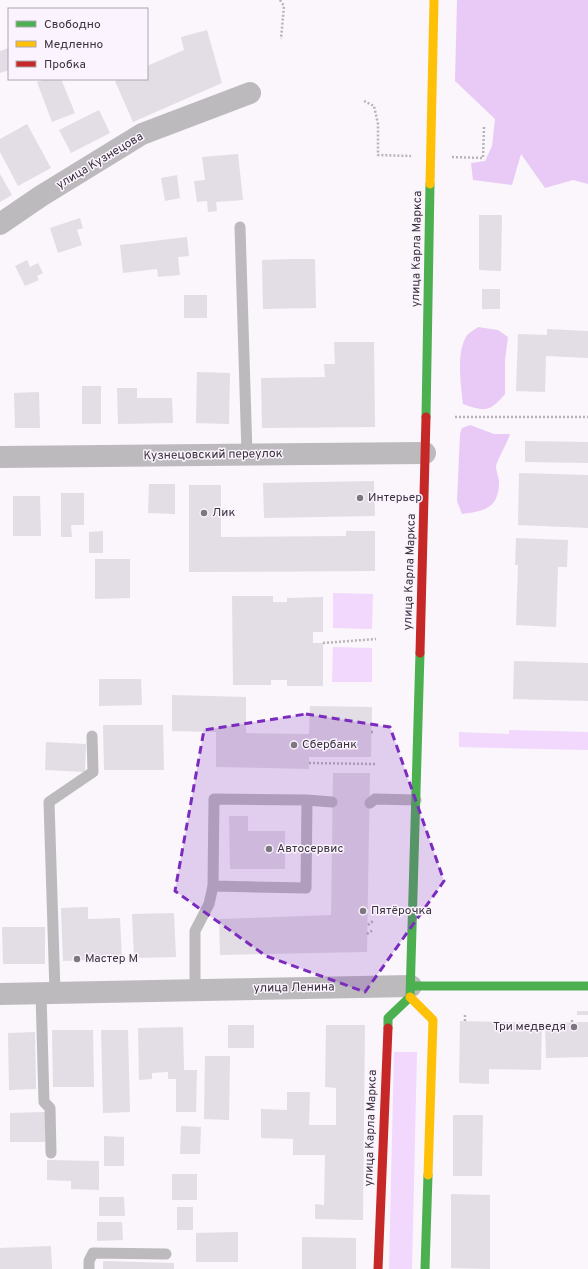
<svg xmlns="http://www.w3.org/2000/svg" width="588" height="1269" viewBox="0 0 588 1269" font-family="Overpass,sans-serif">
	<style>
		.green { fill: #f1d8fc }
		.forest { fill: #e9caf6 }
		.building { fill: #e3dde5 }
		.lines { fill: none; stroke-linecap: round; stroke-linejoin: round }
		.path { stroke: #b7b4b8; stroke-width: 2.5; stroke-dasharray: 2 2; stroke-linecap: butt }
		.lane { stroke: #bdbabe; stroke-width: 11 }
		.street { stroke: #bdbabe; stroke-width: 22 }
		.fast { stroke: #4caf50; stroke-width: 9 }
		.slow { stroke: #ffc107; stroke-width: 9 }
		.jam { stroke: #c62828; stroke-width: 9 }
		.marked { fill: #7b2cbf; fill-opacity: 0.2; stroke: #7b2cbf; stroke-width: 3; stroke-dasharray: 8 5; stroke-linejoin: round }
		.poi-dot { fill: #7d7780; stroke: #fbf3fe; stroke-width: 1.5 }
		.labels { text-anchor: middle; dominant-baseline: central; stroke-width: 3; stroke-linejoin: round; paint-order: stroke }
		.street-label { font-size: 12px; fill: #3a323d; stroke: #fbf3fe }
		.poi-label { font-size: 12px; fill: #3a323d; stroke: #fbf3fe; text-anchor: start }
	</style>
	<rect width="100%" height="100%" fill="#faf6fb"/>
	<path class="green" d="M 333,593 L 373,594 L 372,629 L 333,628 Z
		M 333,647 L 372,648 L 372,682 L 332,682 Z
		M 509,730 L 588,732 L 588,750 L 459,747 L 459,732 L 509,734 Z
		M 394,1052 L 417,1052 L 412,1269 L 389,1269 Z"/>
	<path class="forest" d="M 457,0 L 588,0 L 588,184 L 573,180 L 545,188 L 521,154 L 512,185 L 473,180 L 471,163 L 485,161 L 492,146 L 495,119 L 455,81 Z
		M 478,327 L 498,330 L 508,337 L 505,360 L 505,394 C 490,412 485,412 463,404 C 461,386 456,354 466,337 C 468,333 474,330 478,327 Z
		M 470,425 L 494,434 L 510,434 C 507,444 498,458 496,466 C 496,470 498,476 499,481 C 499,509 484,511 462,514 L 457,501 L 460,434 L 462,428 Z"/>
	<path class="building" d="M 207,30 L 222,83 L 133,122 L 115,81 L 120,79 L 147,79 L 147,66 L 184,50 L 181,37 Z
		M 9,48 L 9,70 L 0,73 L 0,51 Z
		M 46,79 L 61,79 L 75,113 L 52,122 L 37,82 Z
		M 99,110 L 110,133 L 71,153 L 59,130 Z
		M 27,124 L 51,168 L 18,186 L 0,152 L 0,139 Z
		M 238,154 L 243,200 L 216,202 L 217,211 L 208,212 L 207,201 L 197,202 L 194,181 L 205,180 L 202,157 Z
		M 0,174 L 12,195 L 0,202 Z
		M 177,175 L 180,198 L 165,201 L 161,178 Z
		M 479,215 L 502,215 L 501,271 L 479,270 Z
		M 80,218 L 83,228 L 77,230 L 82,245 L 58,253 L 50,228 Z
		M 187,237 L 189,256 L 178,257 L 180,275 L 158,277 L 157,269 L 123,273 L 120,245 Z
		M 291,259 L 315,259 L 316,308 L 263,309 L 262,260 Z
		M 27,260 L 30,267 L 38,263 L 43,273 L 37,276 L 39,280 L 25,286 L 15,266 Z
		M 482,289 L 500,289 L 500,309 L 482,309 Z
		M 184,295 L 207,295 L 207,318 L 184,318 Z
		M 547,329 L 588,331 L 588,358 L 546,356 L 545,392 L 516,391 L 518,334 L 547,335 Z
		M 334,342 L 374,342 L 375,427 L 262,428 L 261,378 L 325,377 L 324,364 L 335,364 Z
		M 197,372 L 230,373 L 229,424 L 196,423 Z
		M 82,386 L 101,386 L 101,424 L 82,424 Z
		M 117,388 L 137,388 L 137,398 L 172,398 L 173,423 L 118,424 Z
		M 39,392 L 40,428 L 15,428 L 14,393 Z
		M 525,441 L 588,442 L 588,463 L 525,462 Z
		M 519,473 L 588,475 L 588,528 L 518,525 Z
		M 374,481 L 375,516 L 264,518 L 263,483 Z
		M 149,484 L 175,484 L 175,514 L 148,513 Z
		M 189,485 L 221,485 L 221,537 L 346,536 L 346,531 L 375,531 L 375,571 L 189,572 Z
		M 61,493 L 84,493 L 84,525 L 71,525 L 72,537 L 61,537 Z
		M 13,496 L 40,496 L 41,536 L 13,536 Z
		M 103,531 L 103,553 L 89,553 L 89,532 Z
		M 516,538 L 568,540 L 567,567 L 558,567 L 556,627 L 516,625 L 518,565 L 515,565 Z
		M 95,559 L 130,559 L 130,598 L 95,599 Z
		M 232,596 L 273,596 L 273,602 L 287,602 L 287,598 L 323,597 L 323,632 L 313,632 L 313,643 L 323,643 L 323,686 L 287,686 L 287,680 L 271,680 L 271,685 L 233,685 Z
		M 514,661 L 588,663 L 588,701 L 513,699 Z
		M 99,679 L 141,679 L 142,705 L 99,706 Z
		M 172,695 L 246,697 L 246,733 L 309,734 L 310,706 L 372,707 L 371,757 L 309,757 L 309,769 L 216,767 L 216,732 L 172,731 Z
		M 103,725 L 163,725 L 164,770 L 104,770 Z
		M 46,742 L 86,744 L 85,772 L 45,770 Z
		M 333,773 L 370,773 L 367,952 L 220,955 L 219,919 L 331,915 Z
		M 229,816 L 248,816 L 248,831 L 285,831 L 285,869 L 230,869 Z
		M 88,907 L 88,919 L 120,918 L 122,959 L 63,961 L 61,908 Z
		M 174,913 L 176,957 L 134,958 L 132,914 Z
		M 2,927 L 45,927 L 45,964 L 3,964 Z
		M 577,1011 L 588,1011 L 588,1015 L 577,1015 Z
		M 460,1021 L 542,1023 L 541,1070 L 489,1069 L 489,1084 L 459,1083 Z
		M 588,1022 L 588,1057 L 546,1058 L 545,1023 Z
		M 228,1025 L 254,1025 L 254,1048 L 228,1048 Z
		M 326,1025 L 365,1025 L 363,1220 L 315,1219 L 315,1204 L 324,1205 L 325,1155 L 293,1155 L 293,1139 L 261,1138 L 261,1109 L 287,1110 L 287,1092 L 310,1092 L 309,1125 L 336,1125 L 336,1088 L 325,1087 Z
		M 183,1027 L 184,1070 L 197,1070 L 196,1112 L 176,1112 L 176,1079 L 168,1079 L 168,1072 L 152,1073 L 152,1079 L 139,1080 L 138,1028 Z
		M 52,1030 L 93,1030 L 94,1087 L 53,1087 Z
		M 101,1030 L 128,1030 L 130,1112 L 103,1113 Z
		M 35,1032 L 36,1089 L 9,1090 L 8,1033 Z
		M 205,1056 L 230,1056 L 229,1120 L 204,1119 Z
		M 45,1112 L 45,1142 L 10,1142 L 10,1113 Z
		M 453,1115 L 483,1115 L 482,1176 L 453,1176 Z
		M 181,1126 L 201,1127 L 200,1154 L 180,1154 Z
		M 104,1136 L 124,1137 L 124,1166 L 104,1166 Z
		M 47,1160 L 99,1161 L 99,1190 L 71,1189 L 71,1181 L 47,1180 Z
		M 172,1174 L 197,1174 L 197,1200 L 172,1200 Z
		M 451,1194 L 490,1195 L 490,1269 L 451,1268 Z
		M 99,1197 L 124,1197 L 125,1216 L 99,1216 Z
		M 177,1207 L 193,1207 L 193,1230 L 177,1230 Z
		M 97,1222 L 122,1222 L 123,1240 L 97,1241 Z
		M 238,1232 L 238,1262 L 196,1262 L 196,1233 Z
		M 302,1237 L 356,1238 L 356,1269 L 302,1269 Z
		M 51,1246 L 52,1269 L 0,1269 L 0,1248 Z
		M 103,1261 L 174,1263 L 174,1269 L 103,1269 Z"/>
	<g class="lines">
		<path class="path" d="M 280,0 L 284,6 L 281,39
			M 364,101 L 374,106 L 378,124 L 378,155 L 411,156
			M 452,157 L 483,158 L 484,127
			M 455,417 L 588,417
			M 323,643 L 376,639
			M 371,732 L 375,732
			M 309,763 L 375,764
			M 368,925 L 373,921
			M 367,934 L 373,930
			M 465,1021 L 465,1015
			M 572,1022 L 572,1018"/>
		<path class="lane" d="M 240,227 L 247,454
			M 214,799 L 307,800 L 306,888 L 213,886 Z
			M 307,800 L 332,802
			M 370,803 L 375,799 L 416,800
			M 195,990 L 195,931 L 209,904 L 213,886
			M 55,992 L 49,802 L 93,772 L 92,736
			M 41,993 L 44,1102 L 50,1108 L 51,1153
			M 89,1269 L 89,1261 L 93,1253 L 166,1254"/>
		<path class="street" d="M 0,224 L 41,196 L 142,134 L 250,93
			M 0,457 L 425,453
			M 0,994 L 411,986"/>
		<path class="fast" d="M 426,417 L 430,184
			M 411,986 L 588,986
			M 388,1028 L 388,1018 L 410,997 L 420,653
			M 425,1269 L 428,1175"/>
		<path class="slow" d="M 430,184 L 434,0
			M 410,997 L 433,1020 L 428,1175"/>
		<path class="jam" d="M 420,653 L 426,417
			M 378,1269 L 388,1028"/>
	</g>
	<path class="marked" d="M 306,714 L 390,727 L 444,881 L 365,992 L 266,956 L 175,891 L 204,730 Z"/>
	<g class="poi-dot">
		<circle cx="360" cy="498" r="4"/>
		<circle cx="204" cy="513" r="4"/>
		<circle cx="294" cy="745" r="4"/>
		<circle cx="269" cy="849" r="4"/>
		<circle cx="363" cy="911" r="4"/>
		<circle cx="77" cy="959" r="4"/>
		<circle cx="574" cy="1027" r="4"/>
	</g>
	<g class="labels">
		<g class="street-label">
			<text transform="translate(100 161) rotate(-31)">улица Кузнецова</text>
			<text transform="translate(417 249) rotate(-89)">улица Карла Маркса</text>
			<text transform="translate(213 455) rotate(-1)">Кузнецовский переулок</text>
			<text transform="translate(410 572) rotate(-88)">улица Карла Маркса</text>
			<text transform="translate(294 988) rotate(-1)">улица Ленина</text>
			<text transform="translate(371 1128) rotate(-88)">улица Карла Маркса</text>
		</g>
		<g class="poi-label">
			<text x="368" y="498">Интерьер</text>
			<text x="212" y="513">Лик</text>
			<text x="302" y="745">Сбербанк</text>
			<text x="277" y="849">Автосервис</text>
			<text x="371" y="911">Пятёрочка</text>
			<text x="85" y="959">Мастер М</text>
			<text x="566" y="1027" text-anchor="end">Три медведя</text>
		</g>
	</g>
	<rect x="8" y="8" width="140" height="72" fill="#fbf3fe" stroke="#aea6b1"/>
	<rect x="16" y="21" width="20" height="6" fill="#4caf50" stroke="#aea6b1"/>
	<text x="44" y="28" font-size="12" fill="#3a323d">Свободно</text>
	<rect x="16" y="41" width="20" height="6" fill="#ffc107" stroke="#aea6b1"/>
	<text x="44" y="48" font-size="12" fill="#3a323d">Медленно</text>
	<rect x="16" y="61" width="20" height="6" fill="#c62828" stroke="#aea6b1"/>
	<text x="44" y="68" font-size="12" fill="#3a323d">Пробка</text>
</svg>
